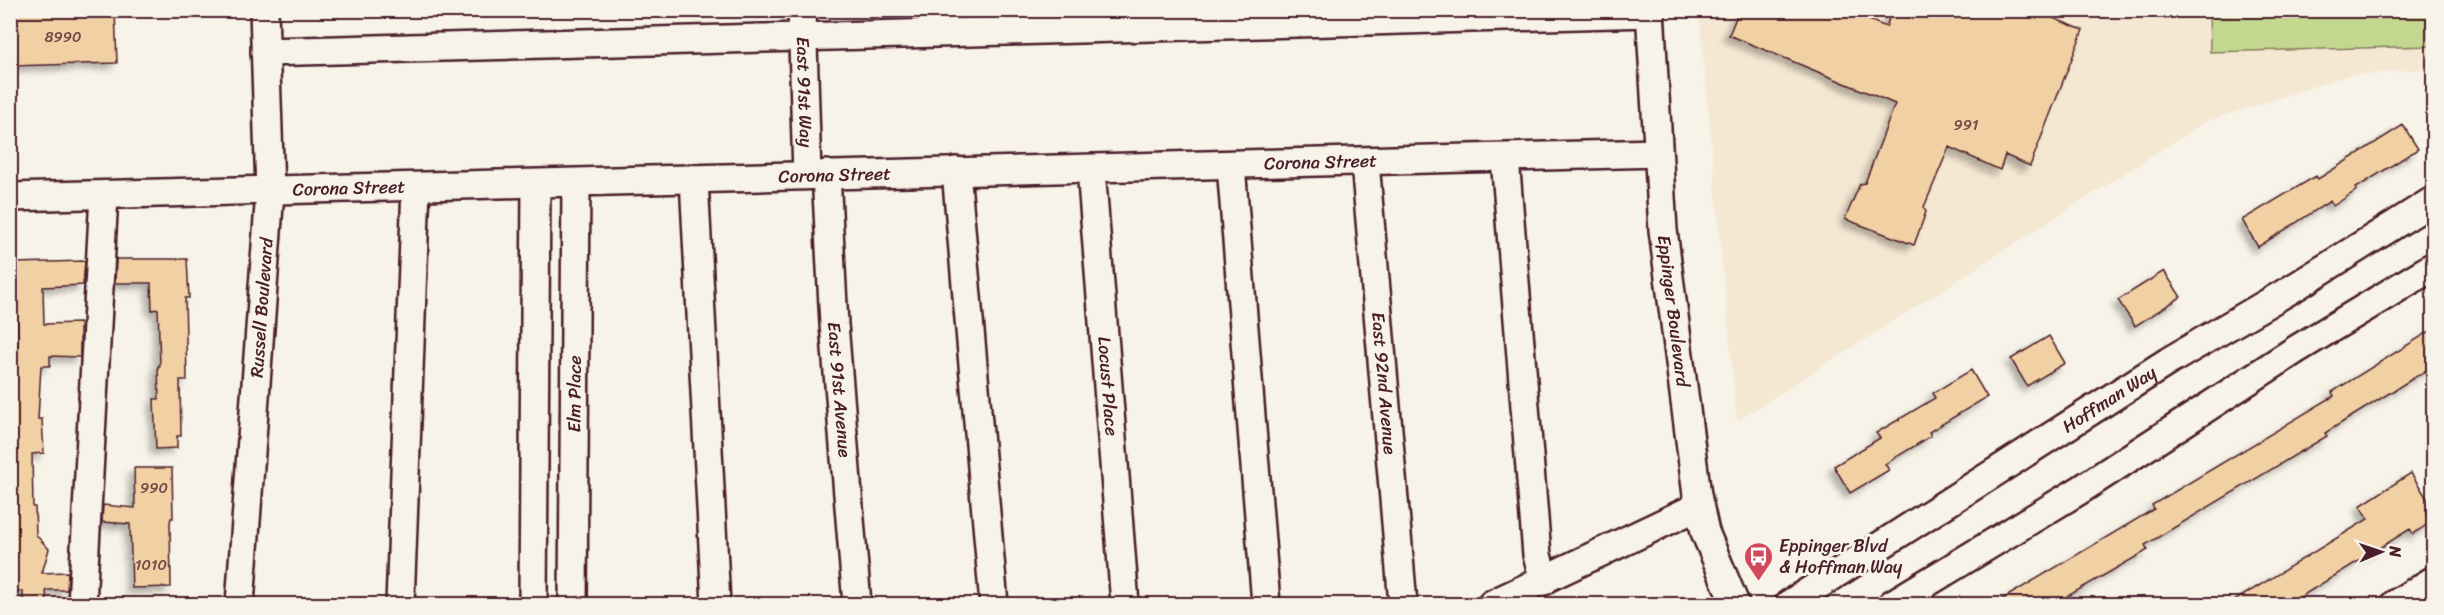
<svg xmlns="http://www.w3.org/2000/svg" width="2444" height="615" viewBox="0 0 2444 615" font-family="Sriracha,sans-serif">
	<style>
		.built { fill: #f5e8d3 }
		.green { fill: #c3d88e; stroke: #867c5c; stroke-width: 1.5 }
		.building { fill: #f1d0a3; stroke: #4a1f2b; stroke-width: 1.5; filter: url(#shadow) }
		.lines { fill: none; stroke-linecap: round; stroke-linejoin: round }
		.minor-casing { stroke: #4a1f2b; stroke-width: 32 }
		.minor { stroke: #f7f3e8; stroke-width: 27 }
		.labels { text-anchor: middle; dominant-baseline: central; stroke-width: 6; stroke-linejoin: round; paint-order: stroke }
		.number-label { font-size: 15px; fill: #744b49 }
		.street-label { font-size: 18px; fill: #4a1f2b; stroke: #f7f3e8 }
		.poi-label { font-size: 18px; fill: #4a1f2b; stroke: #f7f3e8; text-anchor: start }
	</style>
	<defs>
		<filter id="shadow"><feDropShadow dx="-5.5" dy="5.5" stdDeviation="3" flood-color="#0004"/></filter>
	</defs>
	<rect width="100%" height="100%" fill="#f7f3e8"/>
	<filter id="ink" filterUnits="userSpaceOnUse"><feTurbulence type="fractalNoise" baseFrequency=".0167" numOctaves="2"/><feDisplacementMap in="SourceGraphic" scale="12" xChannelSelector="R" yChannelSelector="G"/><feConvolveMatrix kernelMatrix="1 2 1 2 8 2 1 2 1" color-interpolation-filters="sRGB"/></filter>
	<g filter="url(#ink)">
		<path class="built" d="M 1699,11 L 2433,11 L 2433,68 L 2346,76 L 2205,122 L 1737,421 Z"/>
		<path class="green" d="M 2209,11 L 2433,11 L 2433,46 L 2210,52 Z"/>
		<path class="building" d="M 10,10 L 115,10 L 117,63 L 10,66 Z
			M 1739,10 L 1845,10 L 1886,27 L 1892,10 L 2033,10 L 2083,30 L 2030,166 L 2005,155 L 2000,170 L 1949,147 L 1924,207 L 1926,212 L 1914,245 L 1845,219 L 1860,184 L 1865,183 L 1895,104 L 1729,35 Z
			M 2403,125 L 2418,149 L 2356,188 L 2357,190 L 2333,206 L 2330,201 L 2258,247 L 2242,220 L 2316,176 L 2318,179 Z
			M 116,259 L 187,259 L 189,298 L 185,298 L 187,380 L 180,380 L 181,436 L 177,436 L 177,448 L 156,449 L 154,399 L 159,399 L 158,366 L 160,366 L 158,309 L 152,310 L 151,283 L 115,283 Z
			M 85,261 L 83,285 L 43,287 L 44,324 L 80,323 L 80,357 L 50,356 L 50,366 L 41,366 L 38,419 L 42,419 L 44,453 L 32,454 L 33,507 L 35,507 L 36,535 L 49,549 L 42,573 L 68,572 L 67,590 L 46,590 L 47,604 L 23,604 L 23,591 L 10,591 L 10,403 L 14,403 L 14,347 L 18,346 L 15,263 Z
			M 2164,271 L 2181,297 L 2135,326 L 2118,300 Z
			M 2433,329 L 2433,366 L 2325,433 L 2327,436 L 2145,545 L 2148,550 L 2054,604 L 1994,604 L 2154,509 L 2152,505 L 2334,396 L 2332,392 Z
			M 2049,336 L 2065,363 L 2027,386 L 2011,359 Z
			M 1971,370 L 1987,397 L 1929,432 L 1931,436 L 1885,464 L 1889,470 L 1850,493 L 1834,466 L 1880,438 L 1876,433 L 1935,398 L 1933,393 Z
			M 134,468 L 172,468 L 173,518 L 171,518 L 170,522 L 171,587 L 132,588 L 130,524 L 102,522 L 103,505 L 135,508 Z
			M 2411,473 L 2433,508 L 2426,514 L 2431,522 L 2413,534 L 2410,529 L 2289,604 L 2229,604 L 2368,519 L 2360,506 Z"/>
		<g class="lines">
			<defs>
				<g id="minor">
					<path id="s1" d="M 802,10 L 807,175"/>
					<path id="s2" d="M 1650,10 L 1663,230 L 1697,495 L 1705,532 L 1735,604"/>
					<path d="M 265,52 L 1650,13"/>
					<path d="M 1505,158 L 1537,555 L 1544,581"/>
					<path id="s3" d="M 1365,162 L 1403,604"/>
					<path d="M 1231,165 L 1266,604"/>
					<path id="s4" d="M 1091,169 L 1125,604"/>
					<path d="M 956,171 L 994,604"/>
					<path id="s5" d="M 826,174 L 834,324 L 857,604"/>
					<path d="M 694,179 L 716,604"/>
					<path id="s6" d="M 10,197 L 1658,153"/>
					<path d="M 82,604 L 104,195"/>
					<path id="s7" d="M 240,604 L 270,191 L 264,10"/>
					<path d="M 400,604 L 416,187"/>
					<path d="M 533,604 L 536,184"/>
					<path id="s8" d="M 573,604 L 576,183"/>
					<path d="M 1492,604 L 1699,506"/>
					<path id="s9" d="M 1789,604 L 2169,361 L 2295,287 L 2434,200"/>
					<path d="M 1892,604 L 2080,490 L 2297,349 L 2434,266"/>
					<path d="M 2395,604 L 2434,580"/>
				</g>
			</defs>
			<use href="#minor" class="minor-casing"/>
			<use href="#minor" class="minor"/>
		</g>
	</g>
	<defs>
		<symbol id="bus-pin" viewBox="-11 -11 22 30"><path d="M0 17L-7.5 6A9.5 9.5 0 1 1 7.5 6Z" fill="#d1495b" stroke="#f7f3e8"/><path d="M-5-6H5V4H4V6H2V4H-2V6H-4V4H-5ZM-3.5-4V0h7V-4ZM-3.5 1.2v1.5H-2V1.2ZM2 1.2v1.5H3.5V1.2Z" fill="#fff"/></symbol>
	</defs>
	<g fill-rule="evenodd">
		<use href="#bus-pin" x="1742" y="540" width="33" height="45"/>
	</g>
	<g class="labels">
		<g class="number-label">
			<text x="63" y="37">8990</text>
			<text x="1966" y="125">991</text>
			<text x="154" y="488">990</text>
			<text x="151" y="565">1010</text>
		</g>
		<g class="street-label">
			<text stroke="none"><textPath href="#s1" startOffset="82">East 91st Way</textPath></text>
			<text stroke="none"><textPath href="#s6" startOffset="1311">Corona Street</textPath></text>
			<text stroke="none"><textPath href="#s6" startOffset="825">Corona Street</textPath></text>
			<text stroke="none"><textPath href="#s6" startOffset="339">Corona Street</textPath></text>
			<text stroke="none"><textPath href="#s7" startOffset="297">Russell Boulevard</textPath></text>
			<text stroke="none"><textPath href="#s2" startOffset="302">Eppinger Boulevard</textPath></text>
			<text stroke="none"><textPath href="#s3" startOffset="222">East 92nd Avenue</textPath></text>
			<text stroke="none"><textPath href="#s4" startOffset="218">Locust Place</textPath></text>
			<text stroke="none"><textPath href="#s5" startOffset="216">East 91st Avenue</textPath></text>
			<text stroke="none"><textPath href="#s8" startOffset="210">Elm Place</textPath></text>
			<text stroke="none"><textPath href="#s9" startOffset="380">Hoffman Way</textPath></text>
		</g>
		<g class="poi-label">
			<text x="1779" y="546">Eppinger Blvd<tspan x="1779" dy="21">&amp; Hoffman Way</tspan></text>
		</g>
	</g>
	<rect width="2444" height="615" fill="none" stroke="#f7f3e8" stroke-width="36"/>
	<rect x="18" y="18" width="2408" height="579" fill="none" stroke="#4a1f2b" stroke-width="2" filter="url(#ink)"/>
	<g transform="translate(2381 552) rotate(88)" stroke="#f7f3e8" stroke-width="4.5" paint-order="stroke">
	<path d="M0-4.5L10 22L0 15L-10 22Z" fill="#4a1f2b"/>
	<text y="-9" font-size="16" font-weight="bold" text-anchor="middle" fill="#4a1f2b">N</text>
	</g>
</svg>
